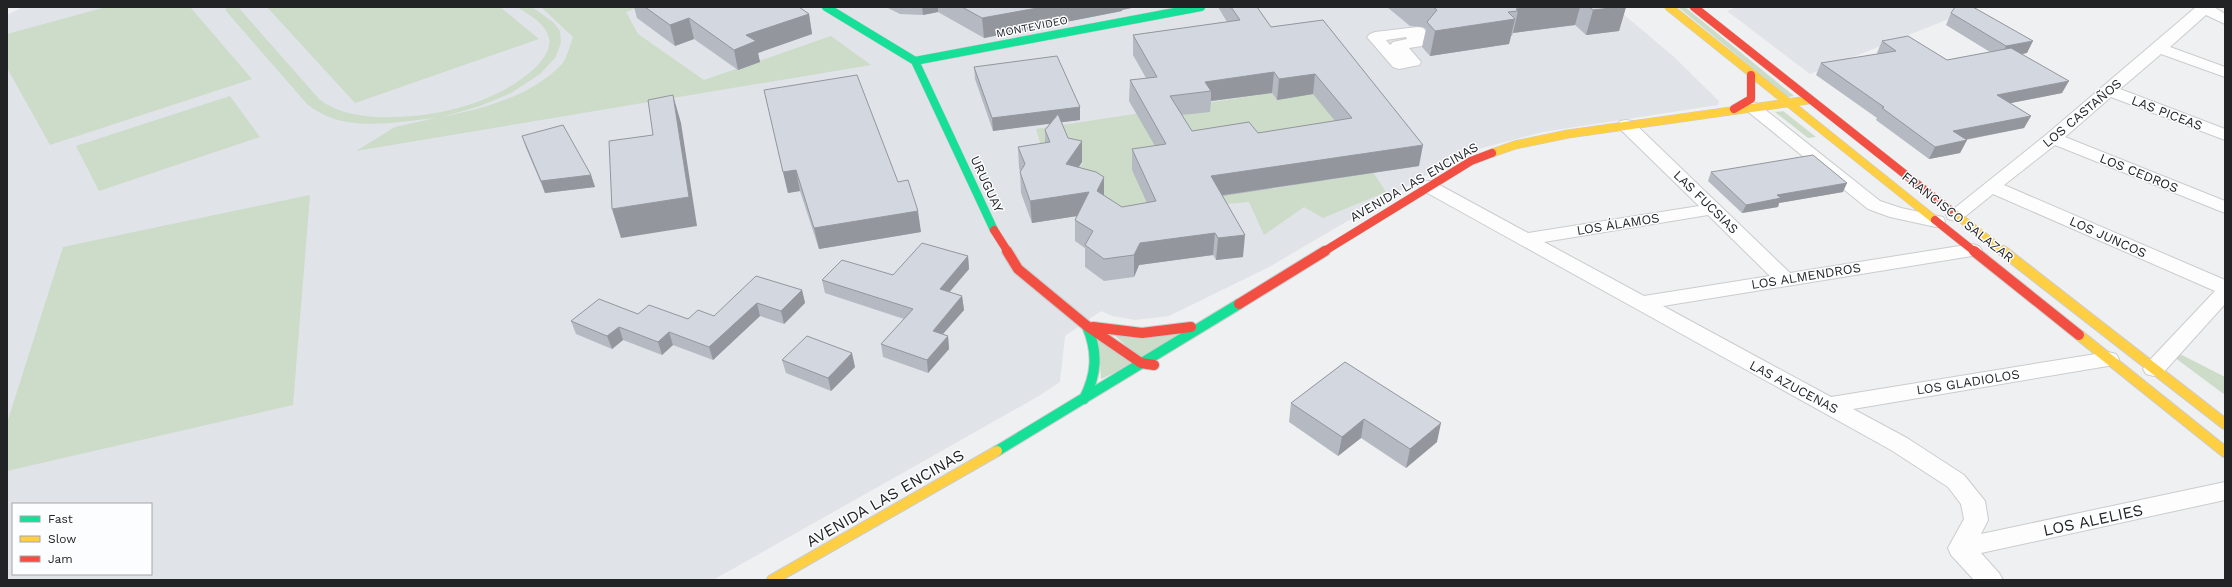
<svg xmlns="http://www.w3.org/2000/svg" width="2232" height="587" viewBox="0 0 2232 587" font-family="'Work Sans',sans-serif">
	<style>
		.built { fill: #e0e3e8; fill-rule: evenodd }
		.green { fill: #ccdcc8 }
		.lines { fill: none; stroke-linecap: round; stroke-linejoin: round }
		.street-casing { stroke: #cbcccd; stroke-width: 2 }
		.fast-far1-casing { stroke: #cbcccd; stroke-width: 9 }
		.fast-casing { stroke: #cbcccd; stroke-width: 12 }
		.slow-far1-casing { stroke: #cbcccd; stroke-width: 9 }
		.slow-casing { stroke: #cbcccd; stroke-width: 12 }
		.jam-far1-casing { stroke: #cbcccd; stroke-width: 9 }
		.jam-casing { stroke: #cbcccd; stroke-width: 12 }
		.street { fill: #fdfdfd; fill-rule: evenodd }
		.fast-far1 { stroke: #16e098; stroke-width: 8 }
		.fast { stroke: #16e098; stroke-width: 10 }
		.slow-far1 { stroke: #ffcf43; stroke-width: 8 }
		.slow { stroke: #ffcf43; stroke-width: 10 }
		.jam-far1 { stroke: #f24e42; stroke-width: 8 }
		.jam { stroke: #f24e42; stroke-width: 10 }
		.wall { fill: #b5b9c1; fill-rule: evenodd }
		.shaded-wall { fill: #93969d }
		.building { fill: #d2d7e0; stroke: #93969d; fill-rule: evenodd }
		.labels { text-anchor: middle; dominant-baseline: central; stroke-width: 3; stroke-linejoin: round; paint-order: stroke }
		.far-street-label { font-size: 11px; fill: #222324; stroke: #fcfdff }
		.street-label { font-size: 13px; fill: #222324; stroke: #fcfdff }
		.near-street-label { font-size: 16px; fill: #222324; stroke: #fcfdff }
	</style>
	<rect width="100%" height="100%" fill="#eff0f1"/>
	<path class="built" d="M 23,7 L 1615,7 L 1673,56 L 1719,101 L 1718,105 L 1543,132 L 1482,148 L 1465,154 L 1423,177 L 1269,267 L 1169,316 L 1135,320 L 1112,316 L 1101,311 L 1065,336 L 1060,382 L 1039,396 L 713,580 L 7,580 L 7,15 ZM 13,504 L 151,504 L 151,574 L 13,574 Z
		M 1737,7 L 1963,7 L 1969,11 L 1810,74 L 1727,11 Z"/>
	<path class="green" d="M 106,7 L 190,7 L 252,79 L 50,145 L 7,68 L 7,34 Z
		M 226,7 L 238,7 L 320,100 C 337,112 356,116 377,117 C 430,119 496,105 536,67 C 544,59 553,46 548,35 C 544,22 527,14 517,7 L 532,7 L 553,22 L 560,31 L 561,43 L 555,58 L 540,74 L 511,93 L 480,106 L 442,117 C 483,109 531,96 561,65 C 567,59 570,45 573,37 L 541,7 L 639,7 L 626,12 L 638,34 L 704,80 L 831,36 L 871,65 L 356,151 L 395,127 L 436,118 C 393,122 343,134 307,104 L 226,11 Z
		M 267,7 L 500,7 L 539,39 L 355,103 Z
		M 1678,7 L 1685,7 L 1794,96 L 1788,97 Z
		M 1309,87 L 1351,139 L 1218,196 L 1239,193 L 1266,179 L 1273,189 L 1294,185 L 1285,174 L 1321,170 L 1328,180 L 1373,172 L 1386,192 L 1323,218 L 1304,207 L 1264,235 L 1249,202 L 1214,205 L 1130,223 L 1076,172 L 1083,163 L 1041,146 L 1036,129 L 1272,93 L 1277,100 Z
		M 230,96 L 260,137 L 99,191 L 76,146 Z
		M 1783,111 L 1816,137 L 1808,138 L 1775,112 Z
		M 310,195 L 293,405 L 7,471 L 7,423 L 63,247 Z
		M 1112,333 L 1181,335 L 1140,358 Z
		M 1098,338 L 1133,364 L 1101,379 Z
		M 2178,353 L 2225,377 L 2225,395 L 2174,357 Z"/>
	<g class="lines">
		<defs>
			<path id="street" d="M 2196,7 L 2214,7 L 2225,14 L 2225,24 L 2206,15 L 2170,47 L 2225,67 L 2225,77 L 2161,54 L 2120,89 L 2225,129 L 2225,140 L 2111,97 L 2065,137 L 2225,201 L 2225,213 L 2055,145 L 2004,185 L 2225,280 L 2225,304 L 2162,374 L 2154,376 L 2146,374 L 2143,369 L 2146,364 L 2215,291 L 1993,194 L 1962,219 L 1955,221 L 1948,219 L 1946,215 L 2047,134 Z
				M 1418,27 L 1423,28 L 1431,36 L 1428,39 L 1423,41 L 1425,43 L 1422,46 L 1409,48 L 1421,62 L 1419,65 L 1399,69 L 1393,67 L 1367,37 L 1370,34 L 1375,32 ZM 1406,37 L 1407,39 L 1393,42 L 1390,45 L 1386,40 Z
				M 1752,102 L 1758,104 L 1880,201 L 1901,208 L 1943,217 L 1945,221 L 1943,225 L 1936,227 L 1890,217 L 1868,209 L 1746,110 L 1744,107 L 1746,104 Z
				M 1626,120 L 1632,121 L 1790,273 L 1972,244 L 1979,246 L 1982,250 L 1979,254 L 1972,256 L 1663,306 L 1831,397 L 2108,352 L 2116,354 L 2119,359 L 2116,364 L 2108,366 L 1853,409 L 1907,438 L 1964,475 L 1985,501 L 1988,520 L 1981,534 L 2225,482 L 2225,500 L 1981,553 L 1999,573 L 2003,580 L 1974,580 L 1951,555 L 1948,548 L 1964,519 L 1961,504 L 1948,487 L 1891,450 L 1422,190 L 1419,186 L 1422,182 L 1428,181 L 1434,182 L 1528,233 L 1699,206 L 1620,129 L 1618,125 L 1620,121 ZM 1708,215 L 1770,276 L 1644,296 L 1544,242 Z"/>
			<path id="fast-far1" d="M 826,7 L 915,61 L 994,230
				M 915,61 L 1201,7"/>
			<path id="fast" d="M 1084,399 C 1097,374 1098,352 1087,326
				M 997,451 L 1239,304"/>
			<path id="slow-far1" d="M 1669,7 L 1935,220
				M 1492,153 L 1515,145 L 1568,134 L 1808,100
				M 1950,210 L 2004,252"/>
			<path id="slow" d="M 2003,251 L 2225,424
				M 2079,335 L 2225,452
				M 772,580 L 997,451"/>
			<path id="jam-far1" d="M 1694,7 L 1950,210
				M 1734,109 L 1751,99 L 1751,75
				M 1935,220 L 1975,252
				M 994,230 L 1008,252
				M 1323,252 L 1471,161 L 1492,153"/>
			<path id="jam" d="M 1007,251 L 1018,269 L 1087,326 L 1141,363 L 1154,365
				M 1974,251 L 2079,335
				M 1239,304 L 1325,251
				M 1093,327 L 1142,333 L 1191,327"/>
		</defs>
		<use href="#street" class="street-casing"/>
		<use href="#fast-far1" class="fast-far1-casing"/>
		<use href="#fast" class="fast-casing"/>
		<use href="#slow-far1" class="slow-far1-casing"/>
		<use href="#slow" class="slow-casing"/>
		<use href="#jam-far1" class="jam-far1-casing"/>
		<use href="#jam" class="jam-casing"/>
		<use href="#street" class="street"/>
		<use href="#fast-far1" class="fast-far1"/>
		<use href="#fast" class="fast"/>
		<use href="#slow-far1" class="slow-far1"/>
		<use href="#slow" class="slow"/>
		<use href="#jam-far1" class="jam-far1"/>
		<use href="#jam" class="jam"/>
	</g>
	<path class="wall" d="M 634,7 L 799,7 L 809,14 L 812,34 L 758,53 L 760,62 L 738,70 L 694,39 L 675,46 L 637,18 Z
		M 886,7 L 1136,7 L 1122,10 L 1122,11 L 984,38 L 938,12 L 923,15 L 900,14 Z
		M 1218,7 L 1257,7 L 1271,27 L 1419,166 L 1223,196 L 1243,257 L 1216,260 L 1213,255 L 1139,265 L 1134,277 L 1104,281 L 1085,267 L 1085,248 L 1075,241 L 1075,220 L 1077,216 L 1032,223 L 1021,193 L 1020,171 L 1019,168 L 1018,147 L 1045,143 L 1045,130 L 1050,123 L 993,131 L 975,79 L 974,67 L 1080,120 L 1061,122 L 1068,138 L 1082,162 L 1079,167 L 1104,177 L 1104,195 L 1122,207 L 1147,203 L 1132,170 L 1132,149 L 1155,146 L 1129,101 L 1130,80 L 1146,78 L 1133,55 L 1133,35 L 1227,22 ZM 1272,93 L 1277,100 L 1313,94 L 1335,121 L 1258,133 L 1192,131 L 1182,115 L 1210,112 L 1211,101 Z
		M 1387,7 L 1626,7 L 1619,31 L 1586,35 L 1575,25 L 1513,33 L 1512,36 L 1511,36 L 1509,44 L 1430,56 L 1422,47 L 1426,29 L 1423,27 L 1410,26 Z
		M 1951,13 L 2027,53 L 2022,54 L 2062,93 L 2010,103 L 2031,116 L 2024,128 L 1966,140 L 1967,140 L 1960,153 L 1929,159 L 1876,120 L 1877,118 L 1816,75 L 1821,63 L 1878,54 L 1877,53 L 1882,41 L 1947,60 L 1990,52 L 1946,25 Z
		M 764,90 L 898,182 L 921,232 L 819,249 L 800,191 L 788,193 Z
		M 522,136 L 591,175 L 595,187 L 545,193 L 526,148 Z
		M 1711,172 L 1843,192 L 1779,203 L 1778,207 L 1742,213 L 1708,181 Z
		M 968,256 L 969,269 L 949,292 L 962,296 L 964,310 L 943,334 L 948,336 L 949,349 L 928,373 L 883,357 L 881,344 L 904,319 L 825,293 L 822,280 L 893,275 Z
		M 802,290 L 805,303 L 784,324 L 760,316 L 713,360 L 673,345 L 662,355 L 623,340 L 612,349 L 576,334 L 571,321 L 638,314 L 688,319 L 714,316 Z
		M 782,360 L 855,367 L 831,391 L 786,373 Z
		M 1345,362 L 1437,442 L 1406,468 L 1361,438 L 1338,456 L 1289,422 L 1291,403 Z"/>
	<path class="shaded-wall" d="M 922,7 L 938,7 L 938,12 L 923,15 Z
		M 1043,7 L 1136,7 L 1122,10 L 1122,11 L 984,38 L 982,18 Z
		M 1530,7 L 1580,7 L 1575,25 L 1513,33 L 1518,11 L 1516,9 Z
		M 1620,7 L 1626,7 L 1619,31 L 1586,35 L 1593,10 Z
		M 809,14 L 812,34 L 758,53 L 760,62 L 738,70 L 734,50 L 746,35 Z
		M 689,18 L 694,39 L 675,46 L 670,25 Z
		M 1515,19 L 1509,44 L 1430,56 L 1435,31 Z
		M 2033,41 L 2027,53 L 2000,58 L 2006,46 Z
		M 1274,72 L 1272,93 L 1211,101 L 1211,91 L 1205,82 Z
		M 1315,74 L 1313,94 L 1277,100 L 1279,79 Z
		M 2069,81 L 2062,93 L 1991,107 L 1997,95 Z
		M 673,95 L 681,123 L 697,226 L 621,238 L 612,209 L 689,197 Z
		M 1080,107 L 1080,120 L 993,131 L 992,118 Z
		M 2031,116 L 2024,128 L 1947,143 L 1953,131 Z
		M 1967,140 L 1960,153 L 1929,159 L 1935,147 Z
		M 1082,141 L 1082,162 L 1067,185 L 1066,164 Z
		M 1423,145 L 1419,166 L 1210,197 L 1211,176 Z
		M 796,170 L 800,191 L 788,193 L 783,172 Z
		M 591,175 L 595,187 L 545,193 L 541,181 Z
		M 1104,177 L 1104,198 L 1097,191 Z
		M 1847,183 L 1843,192 L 1779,203 L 1778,207 L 1742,213 L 1746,205 L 1777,195 Z
		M 1089,192 L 1090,214 L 1032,223 L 1030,201 Z
		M 918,211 L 921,232 L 819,249 L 814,228 Z
		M 1215,233 L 1213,255 L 1139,265 L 1134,277 L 1134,255 L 1140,243 Z
		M 1245,235 L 1243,257 L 1216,260 L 1218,238 Z
		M 968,256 L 969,269 L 941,302 L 940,289 Z
		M 802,290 L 805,303 L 784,324 L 781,311 Z
		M 962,296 L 964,310 L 934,344 L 933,331 Z
		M 757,303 L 760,316 L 713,360 L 709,347 Z
		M 619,327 L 623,340 L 612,349 L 607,336 Z
		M 669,332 L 673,345 L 662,355 L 658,342 Z
		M 948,336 L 949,349 L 928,373 L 927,360 Z
		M 852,353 L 855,367 L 831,391 L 828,378 Z
		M 1364,419 L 1361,438 L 1338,456 L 1342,437 Z
		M 1441,423 L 1437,442 L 1406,468 L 1410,449 Z"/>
	<path class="building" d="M 645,7 L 799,7 L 809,14 L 746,35 L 756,41 L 734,50 L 689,18 L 670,25 Z
		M 962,7 L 1043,7 L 982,18 Z
		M 1231,7 L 1257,7 L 1271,27 L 1323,20 L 1423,145 L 1211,176 L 1245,235 L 1218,238 L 1215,233 L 1140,243 L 1134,255 L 1104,259 L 1085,245 L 1093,231 L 1075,220 L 1089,192 L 1030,201 L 1020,172 L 1025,164 L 1018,147 L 1050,142 L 1045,130 L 1058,114 L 1068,138 L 1082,141 L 1066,164 L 1096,172 L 1104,177 L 1097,191 L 1122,207 L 1156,201 L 1132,149 L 1166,144 L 1130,80 L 1157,77 L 1133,35 L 1240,20 ZM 1274,72 L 1279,79 L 1315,74 L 1352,118 L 1258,133 L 1249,122 L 1192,131 L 1170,96 L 1211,91 L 1205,82 Z
		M 1433,7 L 1530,7 L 1516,9 L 1518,11 L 1508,12 L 1515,19 L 1435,31 L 1427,22 L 1437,10 Z
		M 1589,7 L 1620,7 L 1593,10 Z
		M 1955,7 L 1973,7 L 2033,41 L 2006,46 L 1951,13 Z
		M 1908,36 L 1947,60 L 2011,48 L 2069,81 L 1997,95 L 2031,116 L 1953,131 L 1967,140 L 1935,147 L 1882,108 L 1884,107 L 1821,63 L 1896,51 L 1882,41 Z
		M 1057,56 L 1080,107 L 992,118 L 974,67 Z
		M 857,75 L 898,182 L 908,180 L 918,211 L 814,228 L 796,170 L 783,172 L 764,90 Z
		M 673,95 L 689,197 L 612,209 L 609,141 L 653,135 L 648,100 Z
		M 563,125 L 591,175 L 541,181 L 522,136 Z
		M 1813,155 L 1847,183 L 1777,195 L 1781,198 L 1746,205 L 1711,172 Z
		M 922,243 L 968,256 L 940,289 L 962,296 L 933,331 L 948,336 L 927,360 L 881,344 L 913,309 L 822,280 L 842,260 L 893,275 Z
		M 756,276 L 802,290 L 781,311 L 757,303 L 709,347 L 669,332 L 658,342 L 619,327 L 607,336 L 571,321 L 599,299 L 638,314 L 649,305 L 688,319 L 698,310 L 714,316 Z
		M 807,336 L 852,353 L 828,378 L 782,360 Z
		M 1345,362 L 1441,423 L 1410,449 L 1364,419 L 1342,437 L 1291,403 Z"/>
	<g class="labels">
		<g class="far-street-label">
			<text transform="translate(1032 27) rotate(-11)">MONTEVIDEO</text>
		</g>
		<g class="street-label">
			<text transform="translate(2082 113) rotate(-40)">LOS CASTAÑOS</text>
			<text transform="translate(2167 113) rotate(21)">LAS PICEAS</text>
			<text transform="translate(2139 173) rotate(22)">LOS CEDROS</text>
			<text transform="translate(1414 182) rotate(-30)">AVENIDA LAS ENCINAS</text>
			<text transform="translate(987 184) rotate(65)">URUGUAY</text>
			<text transform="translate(1706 202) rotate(44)">LAS FUCSIAS</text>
			<text transform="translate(1958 217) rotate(38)">FRANCISCO SALAZAR</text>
			<text transform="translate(1618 224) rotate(-9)">LOS ÁLAMOS</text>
			<text transform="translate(2108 237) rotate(24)">LOS JUNCOS</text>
			<text transform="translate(1806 276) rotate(-9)">LOS ALMENDROS</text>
			<text transform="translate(1968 382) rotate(-9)">LOS GLADIOLOS</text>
			<text transform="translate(1794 387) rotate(28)">LAS AZUCENAS</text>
		</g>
		<g class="near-street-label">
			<text transform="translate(885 498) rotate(-30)">AVENIDA LAS ENCINAS</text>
			<text transform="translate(2093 520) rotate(-12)">LOS ALELIES</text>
		</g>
	</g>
	<rect width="2232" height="587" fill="none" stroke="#222324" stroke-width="16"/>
	<rect x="12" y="503" width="140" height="72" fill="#fcfdff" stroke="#a5a6a7"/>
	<rect x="20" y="516" width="20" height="6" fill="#16e098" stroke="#a5a6a7"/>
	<text x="48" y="523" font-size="12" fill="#222324">Fast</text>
	<rect x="20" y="536" width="20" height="6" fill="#ffcf43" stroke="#a5a6a7"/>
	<text x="48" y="543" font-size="12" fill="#222324">Slow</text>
	<rect x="20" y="556" width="20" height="6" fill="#f24e42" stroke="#a5a6a7"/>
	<text x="48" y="563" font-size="12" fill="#222324">Jam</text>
</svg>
